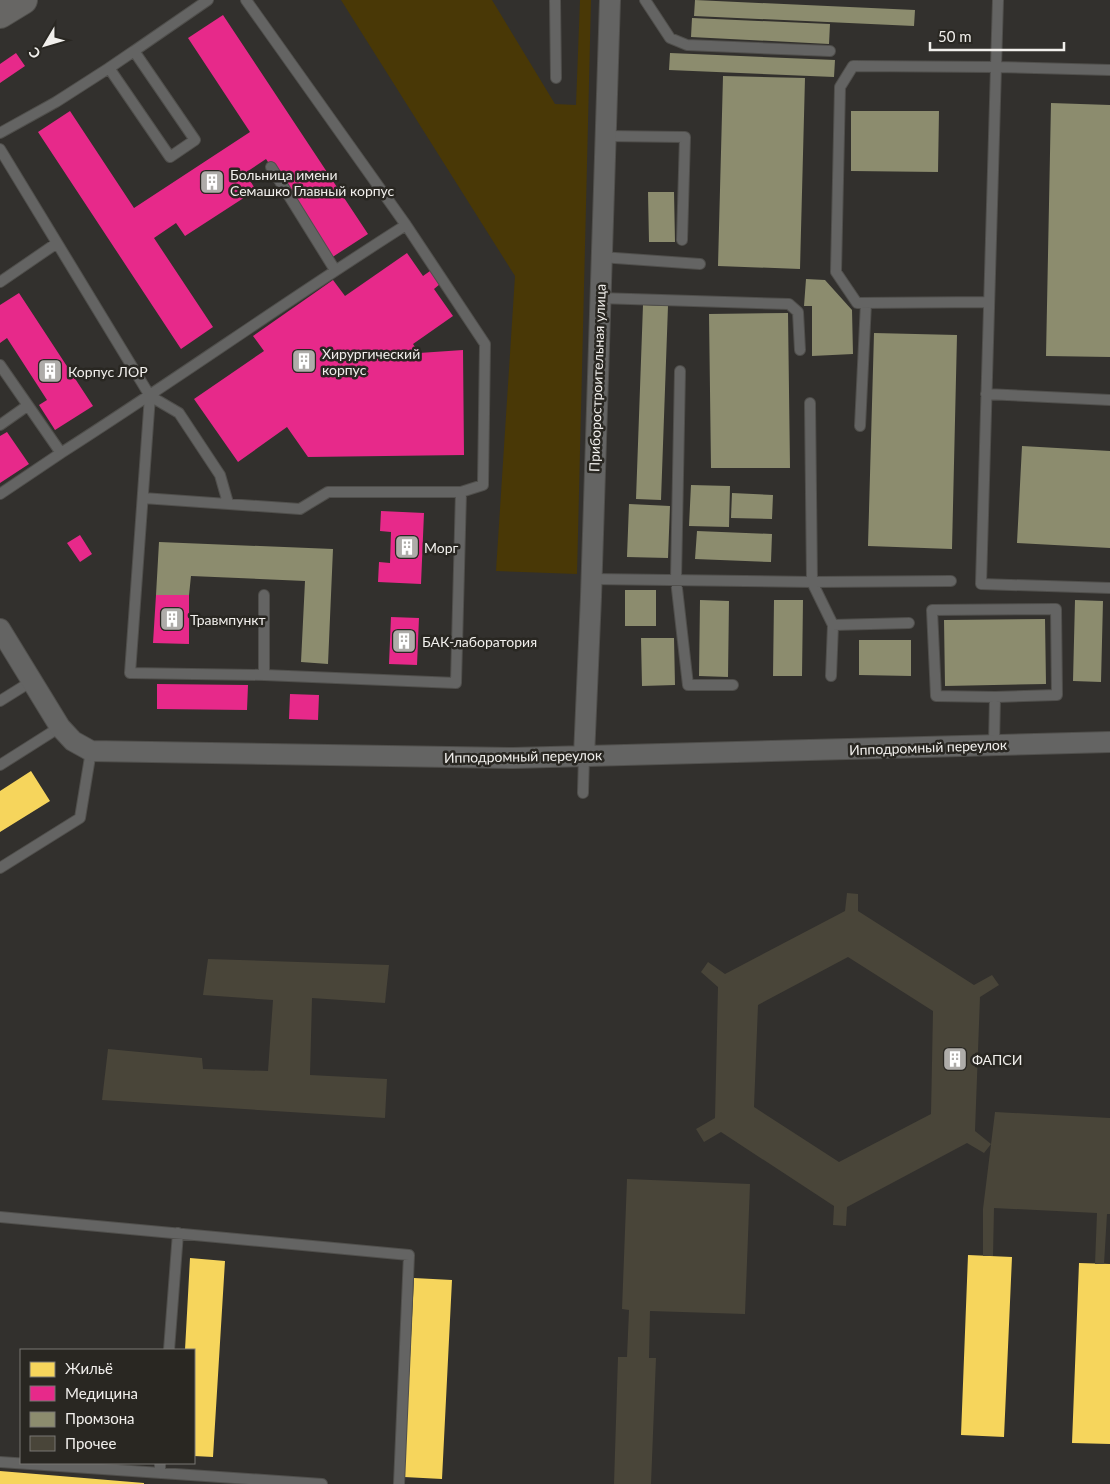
<svg xmlns="http://www.w3.org/2000/svg" width="1110" height="1484" viewBox="0 0 1110 1484" font-family="Lato,sans-serif">
	<style>
		.green { fill: #493806 }
		.homes { fill: #f6d55c }
		.health { fill: #e7298a }
		.industry { fill: #8c8c6e }
		.building { fill: #494539; fill-rule: evenodd }
		.lines { fill: none; stroke-linecap: round; stroke-linejoin: round }
		.lane-casing { stroke: #504f4c; stroke-width: 12 }
		.street-casing { stroke: #504f4c; stroke-width: 22 }
		.secondary-casing { stroke: #504f4c; stroke-width: 30 }
		.lane { stroke: #646463; stroke-width: 10 }
		.street { stroke: #646463; stroke-width: 20 }
		.secondary { stroke: #676664; stroke-width: 28 }
		.labels { text-anchor: middle; dominant-baseline: central; stroke-width: 5; stroke-linejoin: round; paint-order: stroke }
		.poi-label { font-size: 14px; fill: #f1efec; stroke: #292722; text-anchor: start }
		.street-label { font-size: 14px; fill: #f1efec; stroke: #292722 }
	</style>
	<rect width="100%" height="100%" fill="#32302d"/>
	<path class="green" d="M 341,0 L 492,0 L 555,104 L 576,105 L 580,0 L 591,0 L 577,574 L 496,571 L 515,276 Z"/>
	<path class="homes" d="M 31,771 L 50,801 L 0,832 L 0,791 Z
		M 968,1255 L 1012,1257 L 1004,1437 L 961,1435 Z
		M 190,1258 L 225,1261 L 213,1457 L 194,1456 L 194,1350 L 185,1350 Z
		M 1079,1263 L 1110,1264 L 1110,1444 L 1072,1443 Z
		M 414,1278 L 452,1280 L 442,1479 L 404,1477 Z
		M 0,1471 L 144,1483 L 144,1484 L 0,1484 Z"/>
	<path class="health" d="M 223,15 L 368,234 L 331,258 L 266,159 L 245,173 L 256,190 L 185,236 L 176,223 L 154,238 L 213,327 L 181,349 L 38,132 L 70,111 L 134,208 L 250,132 L 188,38 Z
		M 16,53 L 25,66 L 0,83 L 0,64 Z
		M 407,253 L 423,276 L 430,271 L 440,284 L 434,289 L 453,316 L 413,344 L 419,353 L 463,350 L 464,455 L 308,457 L 287,427 L 238,462 L 194,399 L 264,351 L 253,336 L 333,280 L 345,296 Z
		M 19,293 L 93,406 L 55,430 L 39,405 L 47,400 L 7,338 L 0,343 L 0,305 Z
		M 7,432 L 29,464 L 0,483 L 0,436 Z
		M 381,511 L 424,513 L 421,584 L 378,582 L 379,562 L 390,563 L 391,532 L 380,531 Z
		M 80,535 L 92,554 L 80,562 L 67,543 Z
		M 156,595 L 189,595 L 189,644 L 153,643 Z
		M 391,617 L 419,618 L 417,665 L 389,664 Z
		M 157,684 L 248,685 L 247,710 L 157,709 Z
		M 290,694 L 319,695 L 318,720 L 289,719 Z"/>
	<path class="industry" d="M 695,0 L 915,10 L 914,26 L 694,16 Z
		M 692,18 L 830,24 L 829,44 L 691,37 Z
		M 670,53 L 835,60 L 834,77 L 669,70 Z
		M 723,76 L 805,78 L 800,269 L 718,266 Z
		M 1051,103 L 1110,105 L 1110,357 L 1046,356 Z
		M 851,111 L 939,111 L 938,172 L 851,171 Z
		M 648,192 L 674,192 L 675,242 L 649,242 Z
		M 806,279 L 825,280 L 852,310 L 853,354 L 812,356 L 812,306 L 804,306 Z
		M 643,305 L 668,306 L 661,500 L 636,499 Z
		M 788,313 L 790,468 L 711,468 L 709,314 Z
		M 874,333 L 957,335 L 952,549 L 868,546 Z
		M 1022,446 L 1110,451 L 1110,548 L 1017,543 Z
		M 691,485 L 730,486 L 729,527 L 689,526 Z
		M 732,493 L 773,495 L 772,519 L 731,518 Z
		M 629,504 L 670,506 L 668,558 L 627,557 Z
		M 697,531 L 772,534 L 771,562 L 695,559 Z
		M 159,542 L 333,549 L 328,664 L 301,662 L 305,581 L 191,576 L 189,595 L 156,595 Z
		M 625,590 L 656,590 L 656,626 L 625,626 Z
		M 700,600 L 729,601 L 728,677 L 699,676 Z
		M 774,600 L 803,600 L 802,676 L 773,676 Z
		M 1075,600 L 1103,601 L 1101,682 L 1073,681 Z
		M 1045,619 L 1046,684 L 945,686 L 944,620 Z
		M 641,638 L 674,638 L 675,685 L 642,686 Z
		M 859,640 L 911,640 L 911,676 L 859,675 Z"/>
	<path class="building" d="M 847,893 L 858,894 L 858,911 L 974,985 L 992,975 L 999,985 L 980,997 L 975,1131 L 991,1144 L 984,1153 L 967,1143 L 847,1207 L 846,1226 L 833,1225 L 834,1206 L 721,1132 L 704,1142 L 696,1129 L 715,1118 L 718,987 L 701,972 L 708,962 L 725,974 L 845,911 ZM 848,957 L 933,1011 L 931,1114 L 839,1162 L 754,1107 L 758,1005 Z
		M 208,959 L 389,965 L 385,1003 L 312,998 L 310,1075 L 387,1079 L 385,1118 L 102,1100 L 108,1049 L 202,1058 L 203,1069 L 268,1071 L 273,1000 L 203,995 Z
		M 995,1112 L 1110,1118 L 1110,1214 L 1107,1214 L 1104,1264 L 1095,1264 L 1097,1213 L 994,1208 L 993,1256 L 983,1256 L 983,1209 Z
		M 627,1179 L 750,1184 L 745,1314 L 650,1311 L 649,1358 L 656,1358 L 651,1484 L 614,1484 L 618,1357 L 627,1357 L 629,1310 L 622,1309 Z"/>
	<g class="lines">
		<defs>
			<path id="lane" d="M 555,0 L 556,78
				M 645,0 L 670,38 L 687,45 L 830,51
				M 134,51 L 208,0
				M 1110,70 L 996,67 L 981,584 L 1110,588
				M 0,133 L 56,102 L 109,68 L 170,157 L 195,140 L 134,51 L 109,68
				M 605,136 L 685,137 L 682,240
				M 0,149 L 150,396 L 130,673 L 264,675 L 264,595
				M 271,167 L 335,270
				M 601,257 L 700,264
				M 0,282 L 57,243
				M 599,298 L 789,304 L 798,312 L 800,350
				M 989,302 L 857,303 L 836,272 L 840,87 L 853,66 L 996,67 L 998,0
				M 0,365 L 61,453 C 177,379 289,299 406,225
				M 680,371 L 676,580 L 688,685 L 733,685
				M 986,394 L 1110,400
				M 150,396 L 179,413 L 220,475 L 228,503
				M 0,425 L 27,406
				M 860,426 L 866,303
				M 0,494 L 61,453
				M 143,498 L 300,509 L 328,492 L 461,492 L 483,485 L 485,344 L 406,225 L 246,0
				M 592,579 L 812,582 L 810,403
				M 833,625 L 909,623
				M 264,675 L 456,683 L 461,492
				M 831,676 L 833,625 L 812,582 L 951,581
				M 0,701 L 32,681
				M 994,745 L 995,697 L 1057,695 L 1056,609 L 932,610 L 936,696 L 995,697
				M 0,765 L 60,727
				M 583,793 L 584,756
				M 0,868 L 80,818 L 91,751
				M 0,1217 L 409,1255 L 399,1484
				M 169,1350 L 178,1233
				M 0,1462 L 322,1484
				M 160,1473 L 160,1463"/>
			<path id="street" d="M 0,629 L 60,727 L 73,741 L 91,751 L 513,758 L 1110,742
				M 584,756 L 591,597 L 610,0"/>
			<path id="secondary" d="M 0,14 L 23,0"/>
		</defs>
		<use href="#lane" class="lane-casing"/>
		<use href="#street" class="street-casing"/>
		<use href="#secondary" class="secondary-casing"/>
		<use href="#lane" class="lane"/>
		<use href="#street" class="street"/>
		<use href="#secondary" class="secondary"/>
	</g>
	<defs>
		<symbol id="building-square" viewBox="-11 -11 22 22"><rect x="-9" y="-9" width="18" height="18" rx="4" fill="#aeaca9" stroke="#292722"/><path d="M-4-6H4V6H1V3H-1V6H-4ZM-2.5-4.3h1.7v1.8h-1.7ZM.8-4.3h1.7v1.8H.8ZM-2.5-1h1.7V.8h-1.7ZM.8-1h1.7V.8H.8Z" fill="#fff"/></symbol>
	</defs>
	<g fill-rule="evenodd">
		<use href="#building-square" x="198" y="168" width="28" height="28"/>
		<use href="#building-square" x="290" y="347" width="28" height="28"/>
		<use href="#building-square" x="36" y="357" width="28" height="28"/>
		<use href="#building-square" x="393" y="533" width="28" height="28"/>
		<use href="#building-square" x="158" y="605" width="28" height="28"/>
		<use href="#building-square" x="390" y="627" width="28" height="28"/>
		<use href="#building-square" x="941" y="1045" width="28" height="28"/>
	</g>
	<g class="labels">
		<g class="poi-label">
			<text x="230" y="174">Больница имени<tspan x="230" dy="16">Семашко Главный корпус</tspan></text>
			<text x="322" y="353">Хирургический<tspan x="322" dy="16">корпус</tspan></text>
			<text x="68" y="371">Корпус ЛОР</text>
			<text x="424" y="547">Морг</text>
			<text x="190" y="619">Травмпункт</text>
			<text x="422" y="641">БАК-лаборатория</text>
			<text x="972" y="1059">ФАПСИ</text>
		</g>
		<g class="street-label">
			<text transform="translate(597 378) rotate(-88)">Приборостроительная улица</text>
			<text transform="translate(928 747) rotate(-2)">Ипподромный переулок</text>
			<text transform="translate(523 756) rotate(-1)">Ипподромный переулок</text>
		</g>
	</g>
	<rect x="20" y="1349" width="175" height="115" fill="#292722" stroke="#797773"/>
	<rect x="30" y="1362" width="25" height="15" fill="#f6d55c" stroke="#797773"/>
	<text x="65" y="1374" font-size="15" fill="#f1efec">Жильё</text>
	<rect x="30" y="1386" width="25" height="15" fill="#e7298a" stroke="#797773"/>
	<text x="65" y="1399" font-size="15" fill="#f1efec">Медицина</text>
	<rect x="30" y="1412" width="25" height="15" fill="#8c8c6e" stroke="#797773"/>
	<text x="65" y="1424" font-size="15" fill="#f1efec">Промзона</text>
	<rect x="30" y="1436" width="25" height="15" fill="#494539" stroke="#797773"/>
	<text x="65" y="1449" font-size="15" fill="#f1efec">Прочее</text>
	<g transform="translate(45 45) rotate(232)" stroke="#292722" stroke-width="4" paint-order="stroke">
	<path d="M0-4L9 19L0 12L-9 19Z" fill="#f1efec"/>
	<text y="-8" font-size="14" font-weight="bold" text-anchor="middle" fill="#f1efec">С</text>
	</g>
	<path d="M930 42v8h134v-8" fill="none" stroke="#f1efec" stroke-width="2.5"/>
	<text x="938" y="42" font-size="15" fill="#f1efec" stroke="#292722" stroke-width="4" paint-order="stroke">50 m</text>
</svg>
